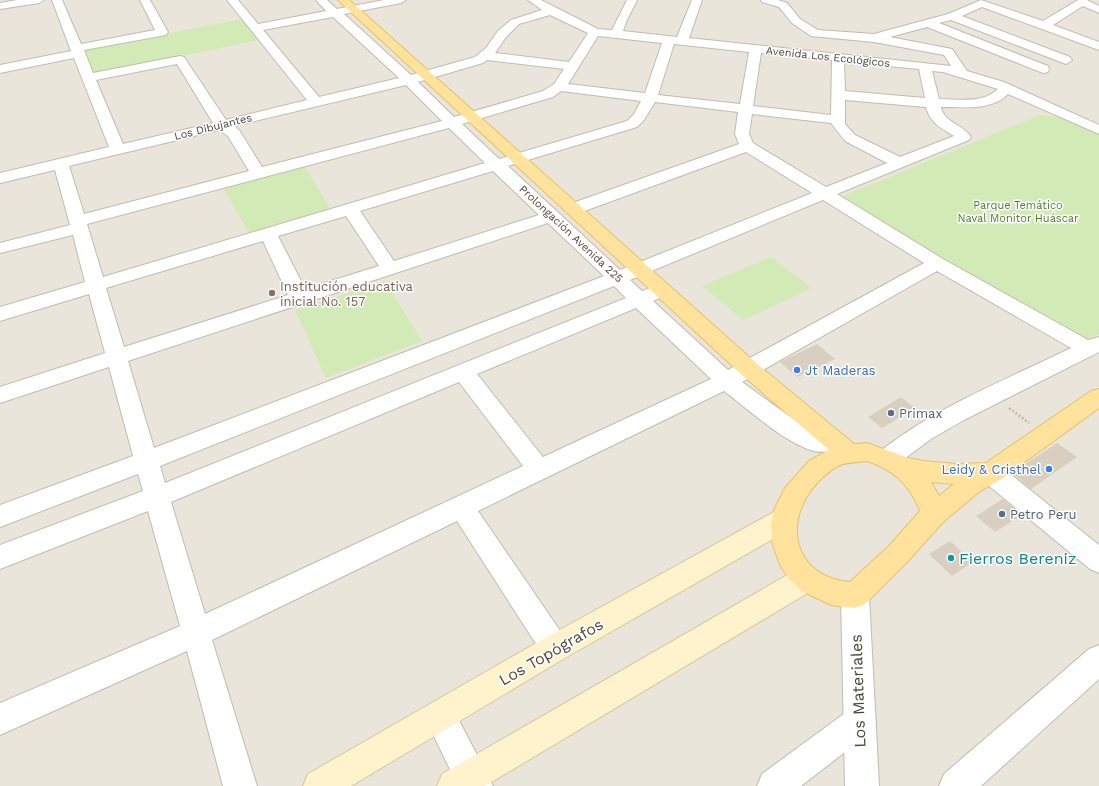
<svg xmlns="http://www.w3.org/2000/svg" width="1099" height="786" viewBox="0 0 1099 786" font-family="'Work Sans',sans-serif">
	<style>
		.residential { fill: #eae5da }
		.green { fill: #d2eab5 }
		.building { fill: #d8cfc1 }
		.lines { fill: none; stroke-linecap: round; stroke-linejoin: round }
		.minor-casing { stroke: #c2bbae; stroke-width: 2 }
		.tertiary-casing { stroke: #c2bbae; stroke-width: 2 }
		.secondary-casing { stroke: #d6c79b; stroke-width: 2 }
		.primary-casing { stroke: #e6c16a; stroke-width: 2 }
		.path { stroke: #c4b79f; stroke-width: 2.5; stroke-dasharray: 2 2; stroke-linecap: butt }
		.minor { fill: #fff; fill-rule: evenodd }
		.tertiary { fill: #fff; fill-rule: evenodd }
		.secondary { fill: #fff3cd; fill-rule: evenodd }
		.primary { fill: #ffe39c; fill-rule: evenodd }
		.education-dot { fill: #8d6e63; stroke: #fff; stroke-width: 1.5 }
		.shop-dot { fill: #3f7fe0; stroke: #fff; stroke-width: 1.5 }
		.service-dot { fill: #5c6f8a; stroke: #fff; stroke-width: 1.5 }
		.culture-dot { fill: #0f9aa8; stroke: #fff; stroke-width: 1.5 }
		.labels { text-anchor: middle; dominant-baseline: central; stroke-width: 3; stroke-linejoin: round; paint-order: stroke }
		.far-street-label { font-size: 11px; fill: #4b4439; stroke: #fff }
		.far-park-label { font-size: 11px; fill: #4a7f2a; stroke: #fff }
		.education-label { font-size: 13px; fill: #785e54; stroke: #fff; text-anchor: start }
		.shop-label { font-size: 13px; fill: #366cbe; stroke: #fff; text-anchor: start }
		.service-label { font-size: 13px; fill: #4e5e75; stroke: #fff; text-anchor: start }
		.near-culture-label { font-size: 16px; fill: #0d838f; stroke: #fff; text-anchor: start }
		.near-street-label { font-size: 16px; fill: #4b4439; stroke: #fff }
	</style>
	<rect width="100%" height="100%" fill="#f6f3ec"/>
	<path class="residential" d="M 0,0 L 1099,0 L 1099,786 L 0,786 Z"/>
	<path class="green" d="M 242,19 L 260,40 L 94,74 L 84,50 Z
		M 1040,115 L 1060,117 L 1099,134 L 1099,334 L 1082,341 L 836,199 Z
		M 304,165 L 331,210 L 250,236 L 223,187 Z
		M 771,257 L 812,288 L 743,320 L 702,286 Z
		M 385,281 L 422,341 L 326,378 L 295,310 Z"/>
	<path class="building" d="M 817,344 L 835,359 L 797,377 L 780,362 Z
		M 901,397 L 915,408 L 882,428 L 868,417 Z
		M 1057,443 L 1077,457 L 1031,489 L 1012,473 Z
		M 1003,499 L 1022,515 L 995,532 L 976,516 Z
		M 950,541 L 973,562 L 952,576 L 929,554 Z"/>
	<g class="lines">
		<defs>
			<path id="minor" d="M 52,0 L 62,0 L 81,44 L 155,30 L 140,0 L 150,0 L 168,32 L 166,35 L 84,50 L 93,73 L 180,56 L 184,57 L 226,120 L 307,100 L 227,0 L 238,0 L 258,24 L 326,11 L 316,0 L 327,0 L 337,9 L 384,0 L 406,0 L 401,3 L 344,14 L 411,75 L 475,57 L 486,48 L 498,31 L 511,20 L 542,10 L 528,0 L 541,0 L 598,29 L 612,30 L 627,0 L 637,0 L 627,20 L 623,31 L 677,37 L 692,0 L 702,0 L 689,38 L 951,66 L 944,55 L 874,42 L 811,36 L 792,23 L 779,7 L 762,2 L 761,0 L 778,0 L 787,3 L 800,19 L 818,30 L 874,34 L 948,14 L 981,0 L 1043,21 L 1078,0 L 1087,0 L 1099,6 L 1099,13 L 1083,6 L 1053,25 L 1099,42 L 1099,50 L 982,7 L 962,16 L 1070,57 L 1072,60 L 1066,64 L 951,20 L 939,23 L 1048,66 L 1049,69 L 1048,72 L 1043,73 L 927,27 L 890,37 L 952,49 L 967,71 L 1004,82 L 1099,125 L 1099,134 L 1008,94 C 992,111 963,107 941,107 C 944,123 963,124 971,137 L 969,140 L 837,194 L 943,259 L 1088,340 L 1099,337 L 1099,352 L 964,420 L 931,439 L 896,465 L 888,467 L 880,465 L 876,458 C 881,448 892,443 901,436 C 953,400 1014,376 1071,348 L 937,271 L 742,382 L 807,429 C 820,434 832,432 844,436 L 848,442 L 844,448 C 835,451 823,453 814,451 C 786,444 748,409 724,391 L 478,511 L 565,638 L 570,648 L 565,658 L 555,662 L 545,658 L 457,521 L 212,640 L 257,786 L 223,786 L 187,651 L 0,735 L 0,703 L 180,626 L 148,511 L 0,569 L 0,545 L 143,491 L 138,474 L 0,527 L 0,505 L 133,456 L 109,367 L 0,403 L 0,387 L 105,353 L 89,294 L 0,321 L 0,307 L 85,282 L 73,235 L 0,253 L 0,243 L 70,225 L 55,170 L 0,183 L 0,173 L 109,147 L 74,58 L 0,73 L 0,65 L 71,51 ZM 550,15 L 588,33 L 569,62 L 495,53 L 506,37 L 519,24 ZM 333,17 L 399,78 L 319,97 L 263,30 ZM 598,36 L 662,43 L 645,93 L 568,84 ZM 674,44 L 749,52 L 740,104 L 658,95 ZM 761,53 L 832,60 L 831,115 L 753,106 ZM 487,60 L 564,69 L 554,84 L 543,91 L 454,117 L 418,82 L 483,63 ZM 844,62 L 919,69 L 925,98 L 845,91 ZM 177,64 L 213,123 L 123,144 L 96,80 ZM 932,71 L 943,72 L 998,89 C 983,104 958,99 939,99 ZM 406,85 L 442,121 L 262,167 L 239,130 L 234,126 ZM 561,91 L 641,101 L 634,114 L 627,121 L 499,159 L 462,124 L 553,97 ZM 845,100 L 926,107 C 930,123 941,128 954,136 L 900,157 L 855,135 L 845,124 ZM 655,102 L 738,112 L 735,134 L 739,144 L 567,205 L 565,209 L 567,213 L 573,214 L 579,213 L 746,152 L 812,193 L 620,270 L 508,166 L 637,127 L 644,120 ZM 752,114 L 831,123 L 845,141 L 887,163 L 826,187 L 753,143 L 749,134 ZM 449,128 L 485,163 L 103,277 L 87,224 ZM 219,130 L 228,136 L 249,171 L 84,214 L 69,166 ZM 493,171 L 539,215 L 394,261 L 360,211 ZM 823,200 L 924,263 L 728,370 L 653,301 L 669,294 L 672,290 L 669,286 L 662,284 L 642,291 L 630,280 ZM 346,216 L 379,266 L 305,289 L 278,236 ZM 548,223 L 604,276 L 154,448 L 128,361 ZM 263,241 L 288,295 L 124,347 L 106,288 ZM 614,286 L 626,298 L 165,483 L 160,466 ZM 636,308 L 711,379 L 543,457 L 477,374 ZM 459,382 L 523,466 L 205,614 L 171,502 Z
				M 991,463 L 1000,466 L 1099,545 L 1099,573 L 1090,569 L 982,480 L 979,473 L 982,466 Z
				M 1099,645 L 1099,679 L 981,786 L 939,786 L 944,774 L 1089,649 Z
				M 440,700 L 451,705 L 493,786 L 458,786 L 424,716 L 429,705 Z
				M 860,705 L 871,710 L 876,721 L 871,732 L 801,786 L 757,786 L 762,774 L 849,710 Z"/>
			<path id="tertiary" d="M 17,0 L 44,0 L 39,3 L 0,9 L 0,3 Z
				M 855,582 L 865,586 L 869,595 L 879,786 L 845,786 L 841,595 L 845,586 Z"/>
			<path id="secondary" d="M 783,509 L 792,512 L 796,520 L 792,528 L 565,658 L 351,786 L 303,786 L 308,774 L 545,638 L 774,512 Z
				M 806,567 L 816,570 L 820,579 L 816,588 L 485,786 L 437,786 L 442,774 L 796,570 Z"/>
			<path id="primary" d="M 338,0 L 349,0 L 757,364 L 854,444 L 867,443 L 908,458 L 924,461 L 956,464 L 986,463 L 1091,391 L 1099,389 L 1099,408 L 1000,480 L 980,491 L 943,522 L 907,562 L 865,604 L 855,608 L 831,605 L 802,591 L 789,579 L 780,565 L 772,542 L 771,526 L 774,510 L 785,488 L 809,461 L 829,450 L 741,374 ZM 867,461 C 894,470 910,485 920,511 L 889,546 L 850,582 C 793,577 781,521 818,482 C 824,476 831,469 840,465 C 848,462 858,462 867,461 ZM 931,482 L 954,484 L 939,496 Z"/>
		</defs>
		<use href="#minor" class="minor-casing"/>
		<use href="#tertiary" class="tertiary-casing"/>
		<use href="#secondary" class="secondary-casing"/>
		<use href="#primary" class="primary-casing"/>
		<path class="path" d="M 1009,408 L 1029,423"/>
		<use href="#minor" class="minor"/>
		<use href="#tertiary" class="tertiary"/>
		<use href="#secondary" class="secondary"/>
		<use href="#primary" class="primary"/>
	</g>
	<circle class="education-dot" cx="272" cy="293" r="4"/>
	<g class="shop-dot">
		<circle cx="797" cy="370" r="4"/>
		<circle cx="1049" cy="469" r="4"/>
	</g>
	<g class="service-dot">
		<circle cx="891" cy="413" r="4"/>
		<circle cx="1002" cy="514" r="4"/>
	</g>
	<circle class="culture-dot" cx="951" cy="558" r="4"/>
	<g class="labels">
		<g class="far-street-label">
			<text transform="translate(828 57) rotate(6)">Avenida Los Ecológicos</text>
			<text transform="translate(213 127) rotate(-14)">Los Dibujantes</text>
			<text transform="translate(571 234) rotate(43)">Prolongación Avenida 225</text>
		</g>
		<g class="far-park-label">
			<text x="1018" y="205">Parque Temático<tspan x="1018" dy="13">Naval Monitor Huáscar</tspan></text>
		</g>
		<g class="education-label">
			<text x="280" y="286">Institución educativa<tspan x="280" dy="15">inicial No. 157</tspan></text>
		</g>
		<g class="shop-label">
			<text x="805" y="370">Jt Maderas</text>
			<text x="1041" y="469" text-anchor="end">Leidy &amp; Cristhel</text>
		</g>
		<g class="service-label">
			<text x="899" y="413">Primax</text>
			<text x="1010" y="514">Petro Peru</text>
		</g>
		<g class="near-culture-label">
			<text x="959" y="558">Fierros Bereniz</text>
		</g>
		<g class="near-street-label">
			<text transform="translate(551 652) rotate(-30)">Los Topógrafos</text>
			<text transform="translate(858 691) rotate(-92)">Los Materiales</text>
		</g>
	</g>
</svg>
